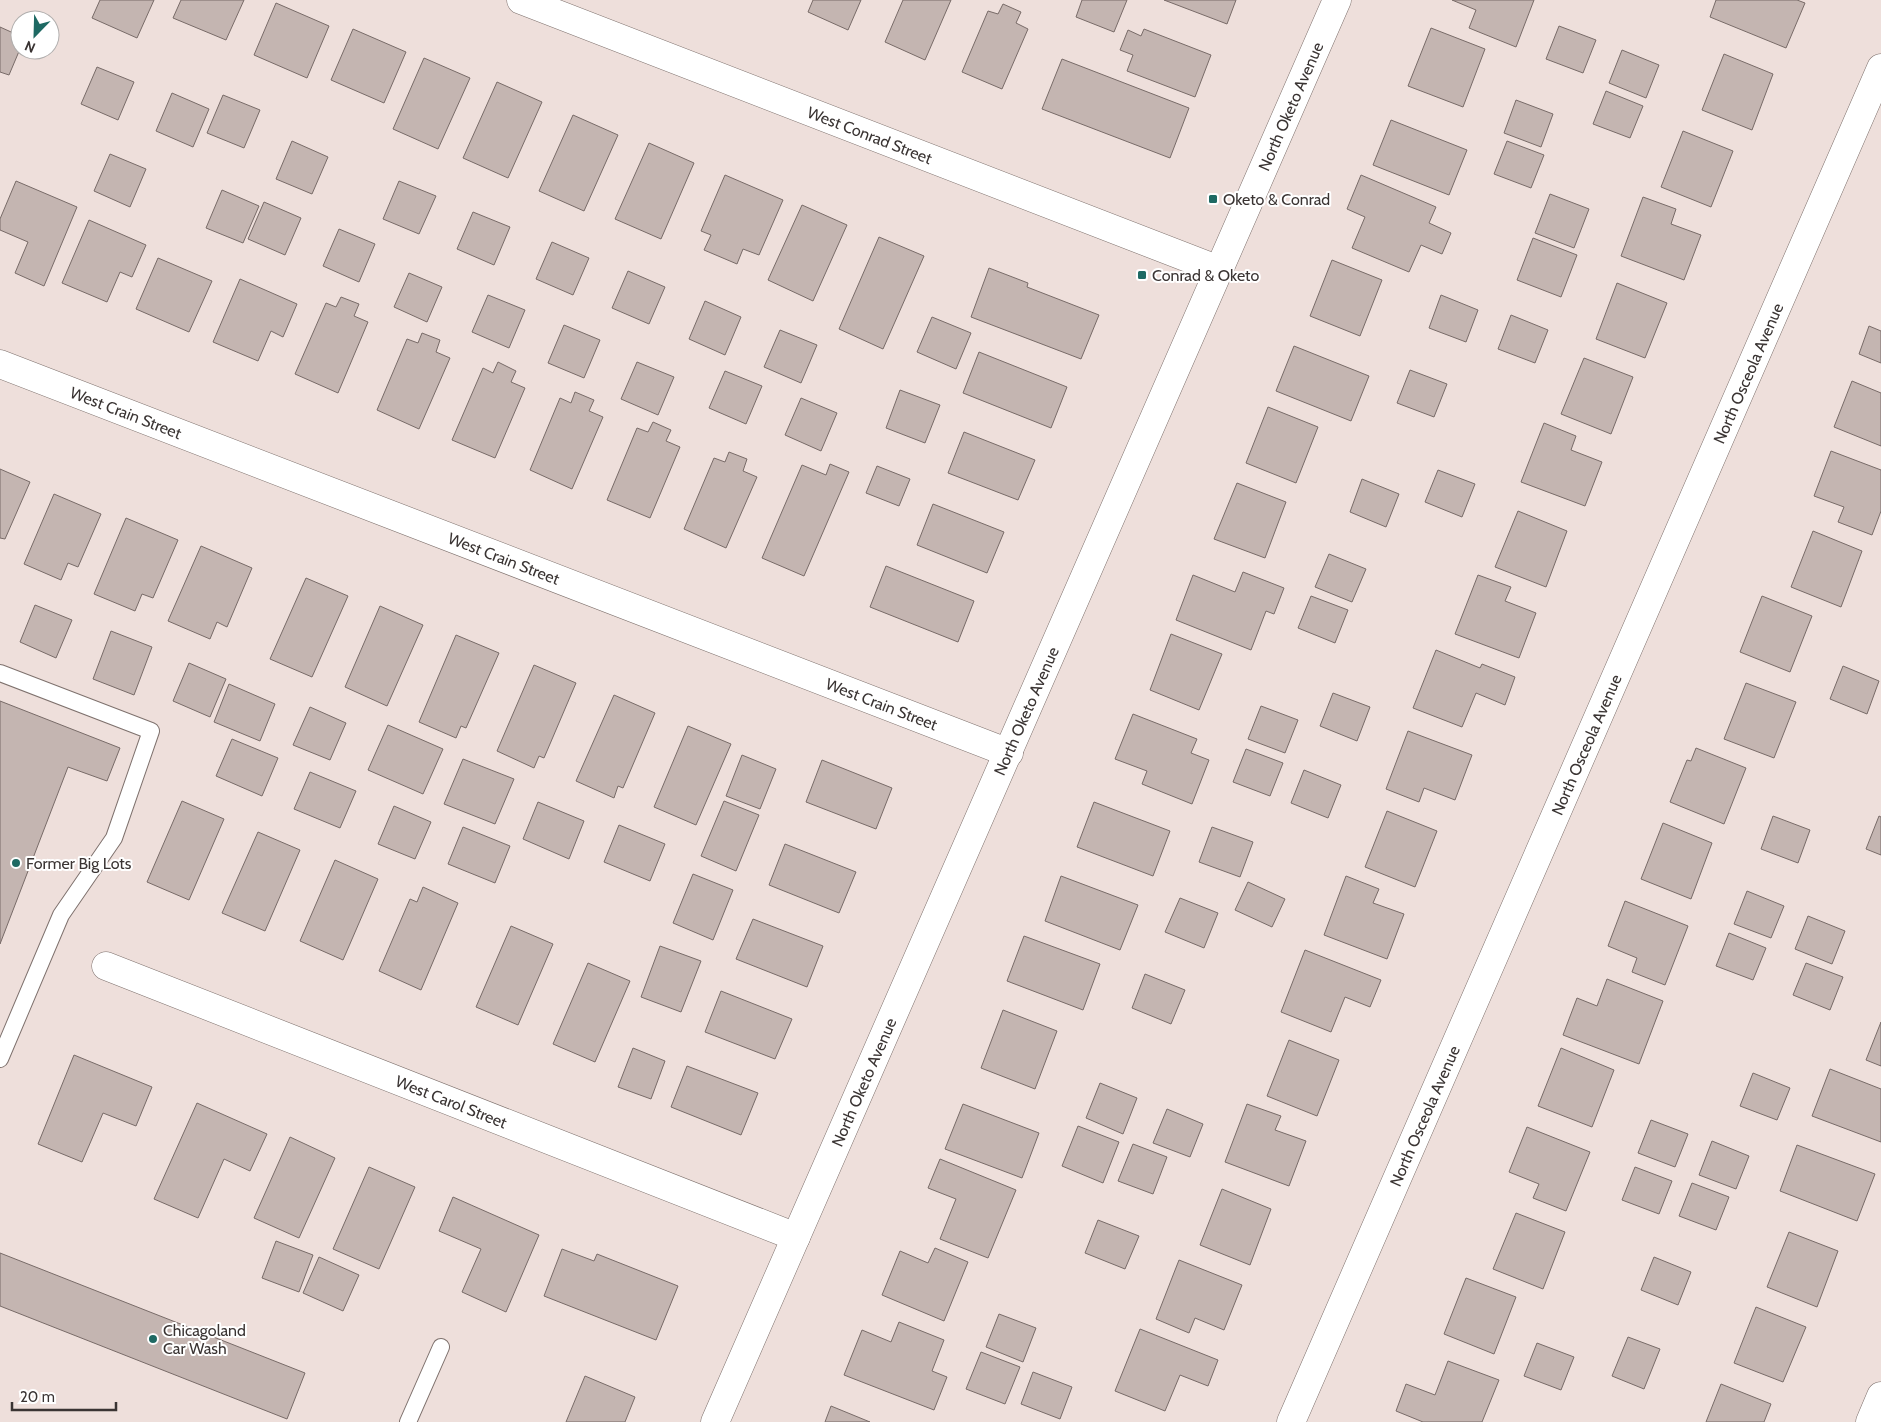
<svg xmlns="http://www.w3.org/2000/svg" width="1881" height="1422" viewBox="0 0 1881 1422" font-family="Cabin,sans-serif">
	<style>
		.building { fill: #c4b5b1; stroke: #786b68 }
		.lines { fill: none; stroke-linecap: round; stroke-linejoin: round }
		.lane-casing { stroke: #7e716d; stroke-width: 18 }
		.street-casing { stroke: #7e716d; stroke-width: 29 }
		.lane { stroke: #fff; stroke-width: 16 }
		.street { stroke: #fff; stroke-width: 28 }
		.poi-dot { fill: #1e6963; stroke: #fff; stroke-width: 2 }
		.labels { text-anchor: middle; dominant-baseline: central; stroke-width: 4; stroke-linejoin: round; paint-order: stroke }
		.street-label { font-size: 16px; fill: #3a3433; stroke: #fff }
		.poi-label { font-size: 16px; fill: #3a3433; stroke: #fff; text-anchor: start }
	</style>
	<rect width="100%" height="100%" fill="#eedfdb"/>
	<path class="building" d="M 100,0 L 154,0 L 137,38 L 92,18 Z
		M 181,0 L 244,0 L 226,40 L 173,18 Z
		M 813,0 L 861,0 L 848,30 L 808,12 Z
		M 903,0 L 951,0 L 925,60 L 885,42 Z
		M 1082,0 L 1127,0 L 1114,32 L 1076,17 Z
		M 1164,0 L 1236,0 L 1227,24 Z
		M 1452,0 L 1534,0 L 1516,47 L 1469,28 L 1476,10 Z
		M 1716,0 L 1797,0 L 1805,3 L 1786,48 L 1710,17 Z
		M 276,3 L 329,26 L 307,78 L 254,55 Z
		M 1003,4 L 1021,12 L 1016,23 L 1028,29 L 1002,89 L 962,72 L 988,11 L 998,14 Z
		M 1559,26 L 1596,40 L 1583,73 L 1546,59 Z
		M 0,27 L 20,36 L 20,49 L 9,75 L 0,72 Z
		M 1431,28 L 1485,49 L 1463,107 L 1408,86 Z
		M 353,29 L 406,52 L 384,103 L 331,80 Z
		M 1144,29 L 1211,55 L 1195,97 L 1127,71 L 1133,55 L 1120,50 L 1128,30 L 1141,36 Z
		M 1622,50 L 1659,65 L 1646,98 L 1609,83 Z
		M 1724,54 L 1773,74 L 1752,130 L 1702,110 Z
		M 424,58 L 470,78 L 438,149 L 393,129 Z
		M 1062,59 L 1189,108 L 1170,158 L 1042,109 Z
		M 97,67 L 134,82 L 118,120 L 81,104 Z
		M 497,82 L 542,102 L 508,178 L 463,158 Z
		M 1606,91 L 1643,106 L 1630,138 L 1593,124 Z
		M 172,93 L 209,109 L 193,147 L 156,131 Z
		M 223,95 L 260,110 L 244,148 L 207,133 Z
		M 1516,100 L 1553,114 L 1541,147 L 1504,133 Z
		M 573,115 L 618,135 L 584,211 L 539,191 Z
		M 1391,120 L 1467,150 L 1449,195 L 1373,165 Z
		M 1683,131 L 1733,151 L 1711,207 L 1661,187 Z
		M 292,141 L 328,157 L 312,194 L 276,179 Z
		M 1507,141 L 1544,155 L 1531,188 L 1494,174 Z
		M 649,143 L 694,163 L 661,239 L 615,219 Z
		M 110,154 L 146,169 L 130,207 L 94,191 Z
		M 725,175 L 783,200 L 759,255 L 743,249 L 737,264 L 704,250 L 711,235 L 701,231 Z
		M 1361,175 L 1436,207 L 1429,223 L 1451,233 L 1442,254 L 1421,245 L 1409,272 L 1352,248 L 1365,217 L 1347,209 Z
		M 16,181 L 77,207 L 44,286 L 15,273 L 28,242 L 0,230 L 0,219 Z
		M 399,181 L 436,196 L 419,234 L 383,219 Z
		M 222,190 L 259,206 L 243,243 L 206,228 Z
		M 1550,194 L 1589,209 L 1574,248 L 1535,233 Z
		M 1643,197 L 1676,209 L 1671,224 L 1701,235 L 1684,280 L 1621,256 Z
		M 264,202 L 301,218 L 285,255 L 248,239 Z
		M 802,205 L 847,225 L 813,301 L 768,280 Z
		M 473,212 L 510,227 L 494,265 L 457,249 Z
		M 89,220 L 146,245 L 132,277 L 120,272 L 107,302 L 62,283 Z
		M 339,229 L 375,244 L 359,282 L 323,266 Z
		M 879,237 L 924,256 L 883,349 L 839,329 Z
		M 1533,238 L 1577,255 L 1561,297 L 1517,280 Z
		M 552,242 L 589,258 L 573,295 L 536,279 Z
		M 158,258 L 212,281 L 189,332 L 136,309 Z
		M 1332,260 L 1382,280 L 1360,336 L 1310,316 Z
		M 989,268 L 1028,283 L 1027,287 L 1099,315 L 1081,359 L 971,317 Z
		M 628,271 L 665,287 L 649,324 L 612,308 Z
		M 409,273 L 442,287 L 427,322 L 394,307 Z
		M 240,279 L 297,304 L 283,337 L 271,331 L 258,361 L 213,342 Z
		M 1617,283 L 1667,303 L 1645,358 L 1596,339 Z
		M 488,295 L 525,310 L 509,348 L 472,332 Z
		M 1441,295 L 1478,310 L 1466,342 L 1429,328 Z
		M 341,297 L 359,304 L 354,316 L 368,322 L 338,393 L 295,374 L 326,303 L 336,307 Z
		M 705,301 L 741,317 L 725,355 L 689,339 Z
		M 1511,315 L 1548,330 L 1535,363 L 1498,349 Z
		M 932,317 L 971,333 L 956,369 L 917,352 Z
		M 564,325 L 600,340 L 584,378 L 548,363 Z
		M 1869,326 L 1881,331 L 1881,363 L 1859,354 Z
		M 780,330 L 817,345 L 801,383 L 764,367 Z
		M 422,333 L 440,340 L 436,352 L 450,358 L 419,429 L 377,410 L 407,339 L 418,343 Z
		M 1294,346 L 1369,376 L 1351,421 L 1276,391 Z
		M 979,352 L 1067,387 L 1051,428 L 963,393 Z
		M 1584,358 L 1633,377 L 1611,434 L 1561,414 Z
		M 498,362 L 516,371 L 511,382 L 525,388 L 495,458 L 452,440 L 483,368 L 493,373 Z
		M 637,362 L 674,377 L 658,415 L 621,399 Z
		M 1410,370 L 1447,384 L 1434,417 L 1397,403 Z
		M 725,371 L 762,386 L 746,424 L 709,408 Z
		M 1852,381 L 1881,393 L 1881,446 L 1834,427 Z
		M 900,390 L 940,405 L 925,443 L 886,428 Z
		M 575,392 L 594,400 L 589,411 L 603,417 L 572,489 L 530,470 L 560,398 L 571,403 Z
		M 801,398 L 837,413 L 821,451 L 785,435 Z
		M 1268,407 L 1318,427 L 1296,483 L 1246,463 Z
		M 653,422 L 671,430 L 666,441 L 680,447 L 650,518 L 607,500 L 637,428 L 648,432 Z
		M 1544,423 L 1576,436 L 1571,450 L 1602,462 L 1585,506 L 1521,482 Z
		M 964,432 L 1035,460 L 1018,500 L 948,473 Z
		M 1831,451 L 1881,470 L 1881,511 L 1872,535 L 1838,522 L 1844,507 L 1814,496 Z
		M 729,452 L 747,459 L 743,471 L 757,477 L 726,548 L 684,529 L 714,458 L 725,462 Z
		M 830,464 L 849,472 L 804,576 L 762,558 L 802,465 L 826,475 Z
		M 877,466 L 910,479 L 899,506 L 866,493 Z
		M 0,469 L 30,482 L 5,539 L 0,538 Z
		M 1438,470 L 1475,484 L 1462,517 L 1425,502 Z
		M 1362,479 L 1399,494 L 1386,527 L 1350,512 Z
		M 1237,483 L 1286,502 L 1265,558 L 1214,539 Z
		M 54,494 L 101,514 L 78,567 L 68,563 L 61,580 L 24,564 Z
		M 933,504 L 1004,532 L 987,573 L 917,545 Z
		M 1518,511 L 1567,531 L 1546,587 L 1495,567 Z
		M 126,518 L 178,540 L 153,598 L 142,594 L 135,611 L 94,594 Z
		M 1813,531 L 1862,551 L 1841,607 L 1791,587 Z
		M 201,546 L 252,568 L 227,627 L 217,622 L 210,639 L 168,621 Z
		M 1329,554 L 1366,569 L 1352,602 L 1315,587 Z
		M 886,566 L 974,601 L 958,642 L 870,607 Z
		M 1243,572 L 1284,588 L 1274,614 L 1266,611 L 1251,650 L 1176,620 L 1193,575 L 1235,592 Z
		M 1478,575 L 1511,587 L 1505,601 L 1536,613 L 1519,658 L 1455,634 Z
		M 306,578 L 348,596 L 312,677 L 270,659 Z
		M 1311,596 L 1348,610 L 1335,643 L 1298,628 Z
		M 1762,596 L 1812,616 L 1790,672 L 1740,652 Z
		M 35,605 L 72,620 L 56,658 L 20,642 Z
		M 380,606 L 423,625 L 387,706 L 345,687 Z
		M 111,631 L 152,647 L 134,695 L 93,679 Z
		M 1171,634 L 1222,654 L 1199,710 L 1150,690 Z
		M 456,635 L 499,653 L 466,728 L 461,726 L 456,738 L 419,722 Z
		M 1436,650 L 1480,668 L 1482,664 L 1515,677 L 1505,705 L 1476,693 L 1462,727 L 1413,708 Z
		M 189,663 L 226,679 L 210,717 L 173,701 Z
		M 534,665 L 576,683 L 544,758 L 539,756 L 534,768 L 497,751 Z
		M 1843,666 L 1879,681 L 1867,714 L 1830,699 Z
		M 1746,683 L 1796,702 L 1774,758 L 1724,739 Z
		M 229,684 L 275,704 L 260,741 L 214,722 Z
		M 1333,693 L 1370,707 L 1357,741 L 1320,726 Z
		M 614,695 L 655,713 L 623,788 L 618,786 L 614,798 L 576,781 Z
		M 0,701 L 120,748 L 107,781 L 68,767 L 0,944 Z
		M 1261,706 L 1298,720 L 1285,753 L 1248,739 Z
		M 310,707 L 346,723 L 330,760 L 293,745 Z
		M 1133,714 L 1197,739 L 1191,753 L 1209,760 L 1192,804 L 1142,784 L 1147,771 L 1115,759 Z
		M 388,725 L 443,749 L 423,794 L 368,770 Z
		M 688,726 L 731,744 L 696,825 L 654,807 Z
		M 1408,731 L 1472,755 L 1455,800 L 1424,788 L 1419,802 L 1386,789 Z
		M 232,739 L 278,758 L 262,796 L 216,776 Z
		M 1696,748 L 1746,768 L 1724,824 L 1670,802 L 1687,760 L 1691,761 Z
		M 1246,749 L 1283,763 L 1270,796 L 1233,782 Z
		M 742,755 L 776,769 L 760,809 L 726,796 Z
		M 463,759 L 514,779 L 495,824 L 444,804 Z
		M 822,760 L 892,788 L 876,829 L 806,802 Z
		M 1304,770 L 1341,785 L 1328,818 L 1291,803 Z
		M 310,772 L 356,791 L 340,828 L 294,809 Z
		M 182,801 L 224,819 L 189,900 L 147,882 Z
		M 724,801 L 759,815 L 736,871 L 701,856 Z
		M 538,802 L 584,821 L 569,859 L 523,839 Z
		M 1094,802 L 1170,831 L 1153,876 L 1077,847 Z
		M 394,806 L 431,822 L 415,859 L 378,844 Z
		M 1387,811 L 1437,831 L 1415,887 L 1365,867 Z
		M 1773,816 L 1810,830 L 1798,863 L 1761,849 Z
		M 1879,816 L 1881,817 L 1881,855 L 1866,849 Z
		M 1663,823 L 1712,843 L 1691,899 L 1641,879 Z
		M 619,825 L 665,844 L 650,881 L 604,862 Z
		M 463,827 L 510,846 L 495,883 L 448,864 Z
		M 1212,827 L 1253,842 L 1240,877 L 1199,862 Z
		M 258,832 L 300,850 L 265,931 L 222,913 Z
		M 785,844 L 856,872 L 839,913 L 769,885 Z
		M 335,860 L 378,879 L 343,960 L 300,941 Z
		M 693,874 L 733,890 L 713,940 L 673,923 Z
		M 1061,876 L 1138,905 L 1120,950 L 1045,921 Z
		M 1346,876 L 1379,889 L 1373,903 L 1404,914 L 1387,959 L 1324,935 Z
		M 1248,882 L 1285,899 L 1272,927 L 1235,910 Z
		M 423,887 L 458,903 L 421,990 L 379,971 L 410,899 L 417,902 Z
		M 1747,891 L 1784,906 L 1771,938 L 1734,924 Z
		M 1180,898 L 1218,913 L 1204,948 L 1165,932 Z
		M 1625,901 L 1688,926 L 1665,985 L 1632,972 L 1637,958 L 1608,946 Z
		M 1808,916 L 1845,931 L 1832,964 L 1795,949 Z
		M 753,919 L 823,946 L 807,987 L 736,959 Z
		M 511,926 L 553,944 L 518,1025 L 476,1007 Z
		M 1729,933 L 1766,948 L 1753,980 L 1716,966 Z
		M 1024,936 L 1100,964 L 1083,1010 L 1007,981 Z
		M 660,946 L 701,961 L 681,1012 L 641,997 Z
		M 1305,950 L 1381,980 L 1370,1007 L 1345,997 L 1331,1032 L 1281,1012 Z
		M 588,963 L 630,981 L 595,1062 L 553,1044 Z
		M 1806,963 L 1843,977 L 1830,1010 L 1793,995 Z
		M 1145,974 L 1185,990 L 1171,1024 L 1132,1008 Z
		M 1607,979 L 1663,1001 L 1639,1064 L 1563,1035 L 1577,998 L 1597,1006 Z
		M 721,991 L 792,1019 L 775,1059 L 705,1032 Z
		M 1003,1010 L 1057,1031 L 1035,1089 L 981,1068 Z
		M 1881,1022 L 1881,1066 L 1866,1060 Z
		M 1289,1040 L 1339,1060 L 1317,1116 L 1267,1096 Z
		M 633,1048 L 665,1061 L 651,1099 L 618,1087 Z
		M 1561,1048 L 1614,1070 L 1592,1127 L 1538,1106 Z
		M 74,1055 L 152,1087 L 136,1126 L 103,1113 L 82,1162 L 38,1144 Z
		M 687,1066 L 758,1093 L 741,1135 L 671,1107 Z
		M 1830,1069 L 1881,1089 L 1881,1142 L 1812,1116 Z
		M 1753,1073 L 1790,1088 L 1777,1120 L 1740,1106 Z
		M 1100,1083 L 1137,1098 L 1123,1134 L 1086,1118 Z
		M 197,1103 L 267,1134 L 250,1171 L 224,1159 L 198,1218 L 154,1199 Z
		M 963,1104 L 1039,1133 L 1022,1178 L 945,1149 Z
		M 1247,1104 L 1281,1116 L 1275,1130 L 1306,1141 L 1289,1186 L 1225,1162 Z
		M 1167,1109 L 1203,1124 L 1190,1157 L 1153,1143 Z
		M 1651,1120 L 1688,1134 L 1675,1167 L 1638,1153 Z
		M 1078,1126 L 1119,1142 L 1103,1183 L 1062,1166 Z
		M 1527,1127 L 1590,1152 L 1566,1211 L 1533,1198 L 1539,1184 L 1509,1172 Z
		M 290,1137 L 335,1158 L 299,1238 L 254,1218 Z
		M 1712,1141 L 1749,1156 L 1736,1189 L 1699,1175 Z
		M 1133,1144 L 1167,1157 L 1153,1194 L 1118,1181 Z
		M 1797,1145 L 1875,1174 L 1857,1221 L 1780,1191 Z
		M 940,1159 L 1016,1190 L 988,1258 L 940,1239 L 956,1199 L 928,1188 Z
		M 369,1167 L 415,1187 L 379,1269 L 333,1249 Z
		M 1635,1167 L 1672,1181 L 1659,1214 L 1622,1200 Z
		M 1692,1183 L 1729,1197 L 1716,1230 L 1679,1216 Z
		M 1222,1189 L 1271,1209 L 1250,1265 L 1200,1245 Z
		M 453,1197 L 539,1235 L 506,1312 L 462,1292 L 481,1249 L 439,1231 Z
		M 1516,1213 L 1565,1232 L 1543,1289 L 1493,1269 Z
		M 1098,1220 L 1139,1236 L 1125,1269 L 1085,1253 Z
		M 1789,1232 L 1838,1251 L 1817,1307 L 1767,1287 Z
		M 276,1241 L 313,1255 L 299,1292 L 262,1278 Z
		M 935,1248 L 968,1262 L 944,1321 L 882,1295 L 900,1251 L 928,1263 Z
		M 562,1249 L 594,1261 L 597,1254 L 678,1286 L 656,1340 L 544,1296 Z
		M 0,1253 L 305,1373 L 287,1419 L 0,1306 Z
		M 319,1257 L 359,1275 L 343,1311 L 303,1293 Z
		M 1654,1257 L 1691,1272 L 1678,1305 L 1641,1290 Z
		M 1179,1260 L 1242,1285 L 1224,1330 L 1195,1318 L 1189,1333 L 1156,1319 Z
		M 1466,1278 L 1516,1297 L 1494,1354 L 1444,1334 Z
		M 1756,1307 L 1806,1327 L 1783,1382 L 1734,1363 Z
		M 999,1314 L 1036,1328 L 1023,1362 L 986,1347 Z
		M 899,1322 L 944,1340 L 932,1371 L 947,1377 L 934,1410 L 844,1375 L 862,1330 L 891,1342 Z
		M 1140,1329 L 1218,1360 L 1208,1386 L 1180,1375 L 1165,1411 L 1115,1391 Z
		M 1628,1337 L 1660,1349 L 1644,1389 L 1612,1376 Z
		M 1537,1343 L 1574,1357 L 1561,1390 L 1524,1376 Z
		M 981,1352 L 1020,1367 L 1005,1404 L 966,1389 Z
		M 1448,1361 L 1499,1380 L 1482,1422 L 1423,1422 L 1396,1411 L 1406,1384 L 1435,1395 Z
		M 1033,1372 L 1072,1387 L 1060,1419 L 1021,1404 Z
		M 585,1376 L 635,1397 L 625,1422 L 566,1422 Z
		M 1721,1384 L 1771,1404 L 1764,1422 L 1706,1422 Z
		M 831,1406 L 870,1422 L 825,1422 Z"/>
	<g class="lines">
		<defs>
			<path id="lane" d="M 0,673 L 151,731 L 114,838 L 61,915 L 0,1059
				M 408,1422 L 441,1347"/>
			<g id="street">
				<path id="s1" d="M 521,0 L 1219,270"/>
				<path id="s2" d="M 0,364 L 1009,753"/>
				<path id="s3" d="M 106,966 L 796,1237"/>
				<path id="s4" d="M 715,1422 L 1337,0"/>
				<path id="s5" d="M 1291,1422 L 1881,68"/>
				<path d="M 1870,1422 L 1881,1396"/>
			</g>
		</defs>
		<use href="#lane" class="lane-casing"/>
		<use href="#street" class="street-casing"/>
		<use href="#lane" class="lane"/>
		<use href="#street" class="street"/>
	</g>
	<g class="poi-dot">
		<rect x="1208" y="194" width="10" height="10" rx="2.5"/>
		<rect x="1137" y="270" width="10" height="10" rx="2.5"/>
		<circle cx="16" cy="863" r="5"/>
		<circle cx="153" cy="1339" r="5"/>
	</g>
	<g class="labels">
		<g class="street-label">
			<text stroke="none"><textPath href="#s4" startOffset="1436">North Oketo Avenue</textPath></text>
			<text stroke="none"><textPath href="#s1" startOffset="374">West Conrad Street</textPath></text>
			<text stroke="none"><textPath href="#s5" startOffset="1144">North Osceola Avenue</textPath></text>
			<text stroke="none"><textPath href="#s2" startOffset="135">West Crain Street</textPath></text>
			<text stroke="none"><textPath href="#s2" startOffset="540">West Crain Street</textPath></text>
			<text stroke="none"><textPath href="#s2" startOffset="945">West Crain Street</textPath></text>
			<text stroke="none"><textPath href="#s4" startOffset="776">North Oketo Avenue</textPath></text>
			<text stroke="none"><textPath href="#s5" startOffset="739">North Osceola Avenue</textPath></text>
			<text stroke="none"><textPath href="#s4" startOffset="371">North Oketo Avenue</textPath></text>
			<text stroke="none"><textPath href="#s3" startOffset="371">West Carol Street</textPath></text>
			<text stroke="none"><textPath href="#s5" startOffset="334">North Osceola Avenue</textPath></text>
		</g>
		<g class="poi-label">
			<text x="1223" y="199">Oketo &amp; Conrad</text>
			<text x="1152" y="275">Conrad &amp; Oketo</text>
			<text x="26" y="863">Former Big Lots</text>
			<text x="163" y="1330">Chicagoland<tspan x="163" dy="18">Car Wash</tspan></text>
		</g>
	</g>
	<g transform="translate(35 35) rotate(203)"><circle r="24" fill="#ffffff" stroke="#b0aead"/>
	<path d="M0-4L9 19L0 12L-9 19Z" fill="#1e6963"/>
	<text y="-8" font-size="14" font-weight="bold" text-anchor="middle" fill="#3a3433">N</text>
	</g>
	<path d="M12 1402v8h104v-8" fill="none" stroke="#3a3433" stroke-width="2.5"/>
	<text x="20" y="1402" font-size="15" fill="#3a3433" stroke="#ffffff" stroke-width="4" paint-order="stroke">20 m</text>
</svg>
